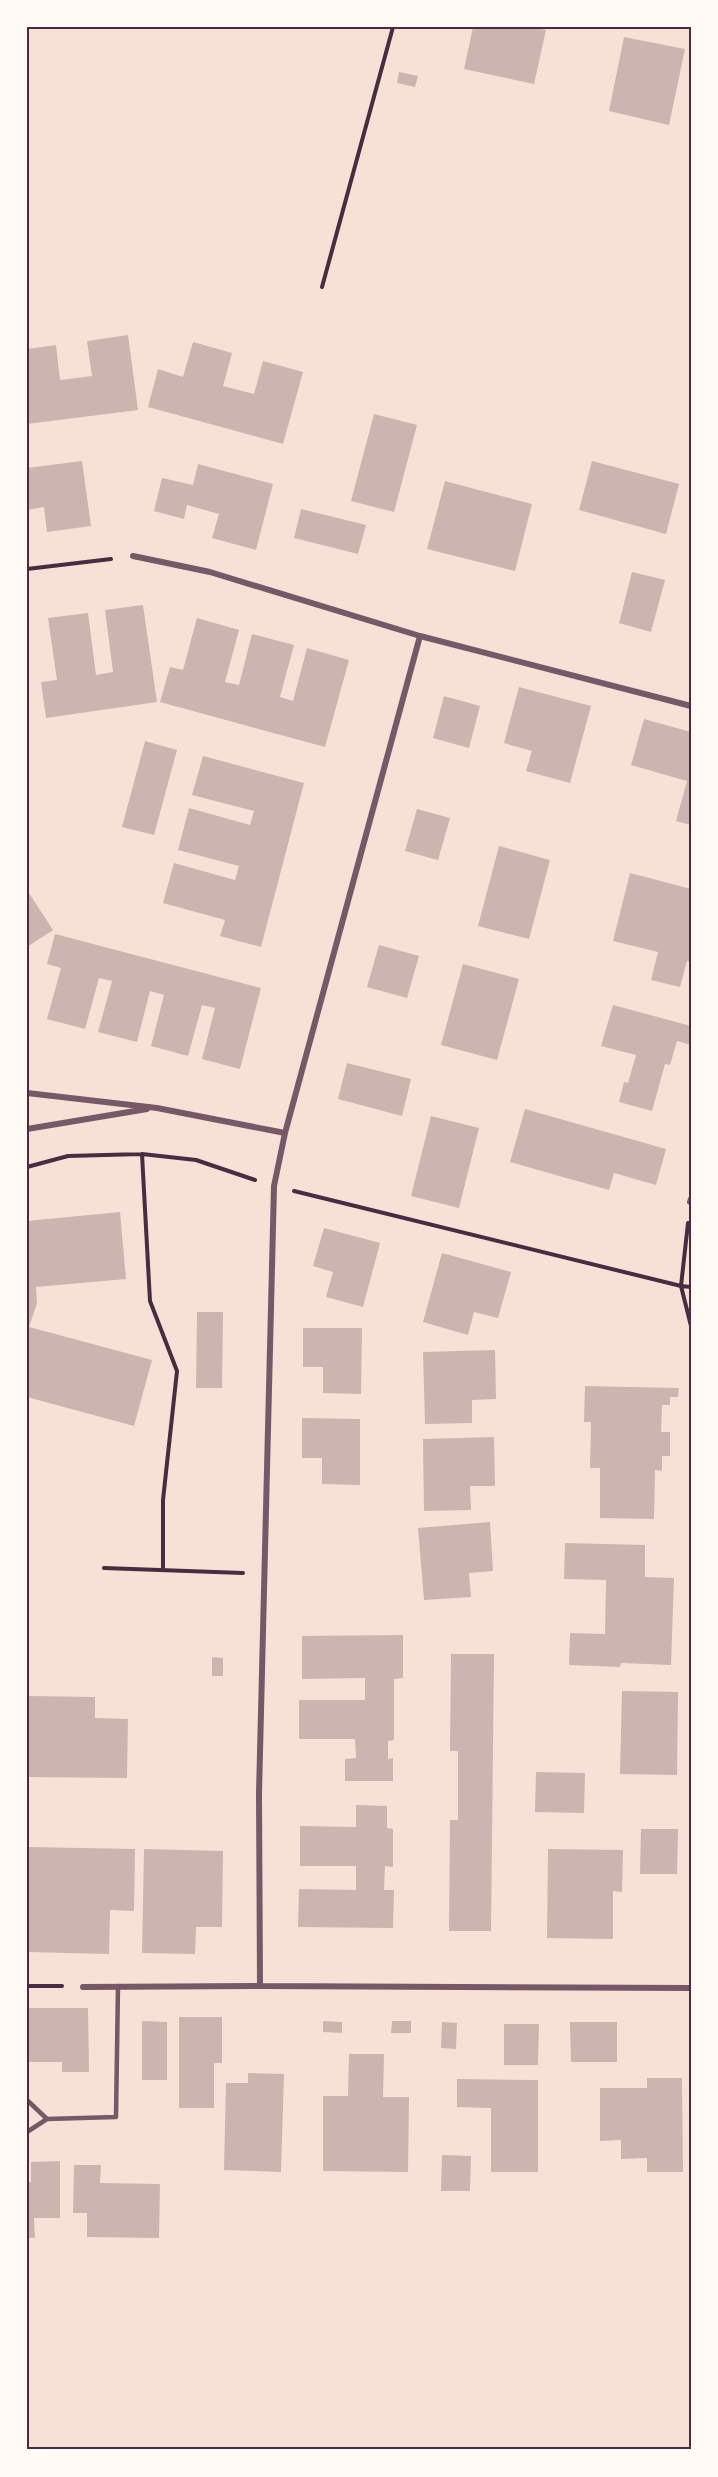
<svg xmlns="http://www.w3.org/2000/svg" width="718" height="2477" viewBox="0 0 718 2477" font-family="'Open Sans',sans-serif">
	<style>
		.building { fill: #ccb4b1 }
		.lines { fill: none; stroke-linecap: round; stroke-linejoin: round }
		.path { stroke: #4a2c40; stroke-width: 4 }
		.service { stroke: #755966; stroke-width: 4.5 }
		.minor { stroke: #755966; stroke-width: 6 }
		.neatline { fill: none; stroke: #4a2c40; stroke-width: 2 }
	</style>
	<rect width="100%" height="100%" fill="#f7e1d7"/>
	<path class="building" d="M 473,27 L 532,27 L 546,30 L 534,84 L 464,69 Z
		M 624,37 L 685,49 L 669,125 L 609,111 Z
		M 399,72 L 418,76 L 415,87 L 397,83 Z
		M 128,335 L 138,410 L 27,424 L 27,349 L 56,345 L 60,380 L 92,376 L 87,341 Z
		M 193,342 L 232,353 L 223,386 L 254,394 L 263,361 L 303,372 L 283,444 L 148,407 L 158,369 L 183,377 Z
		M 374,414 L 417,425 L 394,512 L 351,501 Z
		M 82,461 L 91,526 L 47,532 L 44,507 L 27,510 L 27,468 Z
		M 592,461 L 679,484 L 666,534 L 579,510 Z
		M 198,464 L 273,484 L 256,550 L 212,538 L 219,514 L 187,505 L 184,519 L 154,511 L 162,478 L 193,485 Z
		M 445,481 L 532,504 L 515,571 L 427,549 Z
		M 301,509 L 366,525 L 358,554 L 294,538 Z
		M 632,572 L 665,580 L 651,632 L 619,623 Z
		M 143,605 L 157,702 L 46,718 L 41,682 L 57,680 L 48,618 L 88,613 L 96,675 L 113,672 L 105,610 Z
		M 197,618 L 239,630 L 225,682 L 239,685 L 252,634 L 294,645 L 280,697 L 293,701 L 307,648 L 349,660 L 325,747 L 160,702 L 170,667 L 183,670 Z
		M 519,687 L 591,706 L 570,783 L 526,771 L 532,751 L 504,743 Z
		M 444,696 L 480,706 L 469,748 L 433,738 Z
		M 644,719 L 691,732 L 691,825 L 676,821 L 687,781 L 631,765 Z
		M 145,741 L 177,750 L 154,835 L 122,827 Z
		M 203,756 L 304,783 L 261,947 L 220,936 L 225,920 L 163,903 L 174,863 L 235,880 L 239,866 L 178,850 L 189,808 L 250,825 L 254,811 L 192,795 Z
		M 417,809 L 450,818 L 438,860 L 405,851 Z
		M 499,846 L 550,860 L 529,939 L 478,926 Z
		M 630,873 L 691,889 L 691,962 L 687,961 L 680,987 L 651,980 L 658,952 L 613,941 Z
		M 27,890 L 53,930 L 27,947 Z
		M 55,934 L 261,988 L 240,1069 L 202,1059 L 215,1008 L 202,1005 L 188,1056 L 151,1046 L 164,995 L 150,991 L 137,1042 L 98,1032 L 112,981 L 99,978 L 85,1029 L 47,1019 L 61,968 L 47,964 Z
		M 379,945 L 419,956 L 407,998 L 367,987 Z
		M 463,964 L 519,979 L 497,1060 L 441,1045 Z
		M 613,1005 L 691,1026 L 691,1045 L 677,1041 L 670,1065 L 665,1064 L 652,1111 L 619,1102 L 624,1082 L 628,1083 L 636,1055 L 601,1046 Z
		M 347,1063 L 411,1079 L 402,1116 L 338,1099 Z
		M 525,1109 L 666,1149 L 656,1185 L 614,1173 L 609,1190 L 510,1162 Z
		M 431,1116 L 479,1128 L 459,1208 L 411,1196 Z
		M 120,1212 L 126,1279 L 36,1287 L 37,1303 L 29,1327 L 152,1360 L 134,1426 L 27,1397 L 27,1221 Z
		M 324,1228 L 380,1243 L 363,1307 L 326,1297 L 333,1272 L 313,1266 Z
		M 442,1253 L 511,1272 L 498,1318 L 474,1312 L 468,1335 L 423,1322 Z
		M 197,1312 L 223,1312 L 222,1388 L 196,1388 Z
		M 303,1328 L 362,1328 L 361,1394 L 323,1393 L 323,1367 L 303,1367 Z
		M 495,1350 L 496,1399 L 472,1400 L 472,1423 L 425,1424 L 423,1352 Z
		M 585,1386 L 679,1388 L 678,1397 L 670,1397 L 670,1405 L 662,1405 L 661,1432 L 670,1432 L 670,1456 L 662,1456 L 662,1471 L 655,1470 L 654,1519 L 600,1518 L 600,1468 L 590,1468 L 591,1422 L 584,1422 Z
		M 302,1418 L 360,1419 L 360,1485 L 322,1484 L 322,1458 L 302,1458 Z
		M 494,1437 L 495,1486 L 470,1486 L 471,1510 L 424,1511 L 423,1439 Z
		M 490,1522 L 493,1571 L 469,1573 L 471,1597 L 424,1600 L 418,1528 Z
		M 565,1543 L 645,1545 L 645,1577 L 674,1578 L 671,1665 L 621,1663 L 620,1667 L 569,1665 L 570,1633 L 605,1634 L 606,1580 L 564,1579 Z
		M 403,1635 L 403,1678 L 394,1679 L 394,1740 L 388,1741 L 388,1759 L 393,1758 L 393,1781 L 345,1781 L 345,1759 L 356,1758 L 355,1739 L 299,1739 L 299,1700 L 365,1700 L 365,1678 L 302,1679 L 302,1636 Z
		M 451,1654 L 494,1654 L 491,1931 L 449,1931 L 450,1820 L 458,1820 L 458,1751 L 450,1751 Z
		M 212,1657 L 223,1658 L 223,1676 L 212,1676 Z
		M 622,1691 L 678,1692 L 677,1775 L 620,1774 Z
		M 27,1696 L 95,1697 L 95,1718 L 128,1719 L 127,1778 L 27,1777 Z
		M 536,1772 L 585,1773 L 584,1813 L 535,1812 Z
		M 356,1805 L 387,1806 L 387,1828 L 393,1829 L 393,1867 L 385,1866 L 384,1890 L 394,1890 L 393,1928 L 298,1927 L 299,1889 L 356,1890 L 356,1866 L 300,1866 L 300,1826 L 356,1827 Z
		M 641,1829 L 678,1829 L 677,1874 L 640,1874 Z
		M 27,1847 L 135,1849 L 134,1911 L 110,1910 L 109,1954 L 27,1952 Z
		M 144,1849 L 223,1851 L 222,1927 L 196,1927 L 195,1954 L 142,1953 Z
		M 548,1849 L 623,1850 L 622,1892 L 613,1891 L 613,1939 L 547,1938 Z
		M 27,2008 L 88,2008 L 89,2072 L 62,2072 L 62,2062 L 27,2062 Z
		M 179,2017 L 222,2017 L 222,2063 L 214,2063 L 214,2108 L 179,2108 Z
		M 142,2021 L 167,2022 L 167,2080 L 142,2080 Z
		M 323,2021 L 342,2022 L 342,2033 L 323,2032 Z
		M 392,2021 L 411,2021 L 411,2033 L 391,2033 Z
		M 442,2022 L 457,2023 L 456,2049 L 441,2048 Z
		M 570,2022 L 617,2022 L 617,2062 L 571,2062 Z
		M 504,2024 L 539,2024 L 538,2065 L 504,2065 Z
		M 349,2054 L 384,2054 L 383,2097 L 409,2097 L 408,2172 L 323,2171 L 323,2096 L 348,2096 Z
		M 248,2073 L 284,2074 L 281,2172 L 224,2170 L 226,2083 L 248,2083 Z
		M 647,2078 L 682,2078 L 683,2172 L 647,2172 L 647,2158 L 621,2159 L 621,2140 L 600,2141 L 600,2088 L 647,2088 Z
		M 457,2079 L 538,2080 L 538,2172 L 491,2172 L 491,2108 L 457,2107 Z
		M 442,2155 L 471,2156 L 470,2191 L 441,2191 Z
		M 60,2161 L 60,2218 L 34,2218 L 35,2238 L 27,2238 L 27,2182 L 31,2182 L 31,2162 Z
		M 74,2165 L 101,2165 L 100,2183 L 160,2184 L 159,2238 L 87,2237 L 87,2213 L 73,2213 Z"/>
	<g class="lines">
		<path class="path" d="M 322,287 L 393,27
			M 27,569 L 111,559
			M 142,1154 L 150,1301 L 177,1371 L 163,1500 L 163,1570
			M 27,1167 L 68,1156 L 142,1154 L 196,1160 L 255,1180
			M 294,1191 L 681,1286 L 691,1287
			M 688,1223 L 681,1286 L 691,1326
			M 104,1568 L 243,1573
			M 27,1986 L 62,1986"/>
		<path class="service" d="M 27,2100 L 47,2119
			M 27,2132 L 47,2119 L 116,2117 L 118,1986"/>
		<path class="minor" d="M 133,556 L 210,572 L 420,636
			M 691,706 L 420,636 L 285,1133 L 274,1186 L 259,1793 L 260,1986 L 691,1988
			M 27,1093 L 157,1108 L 285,1133
			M 27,1129 L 147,1109
			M 690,1202 L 691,1199
			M 83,1987 L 260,1986"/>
	</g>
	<rect width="718" height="2477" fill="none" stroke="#fffaf5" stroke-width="57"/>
	<rect x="28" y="28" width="662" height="2420" class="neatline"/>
</svg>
